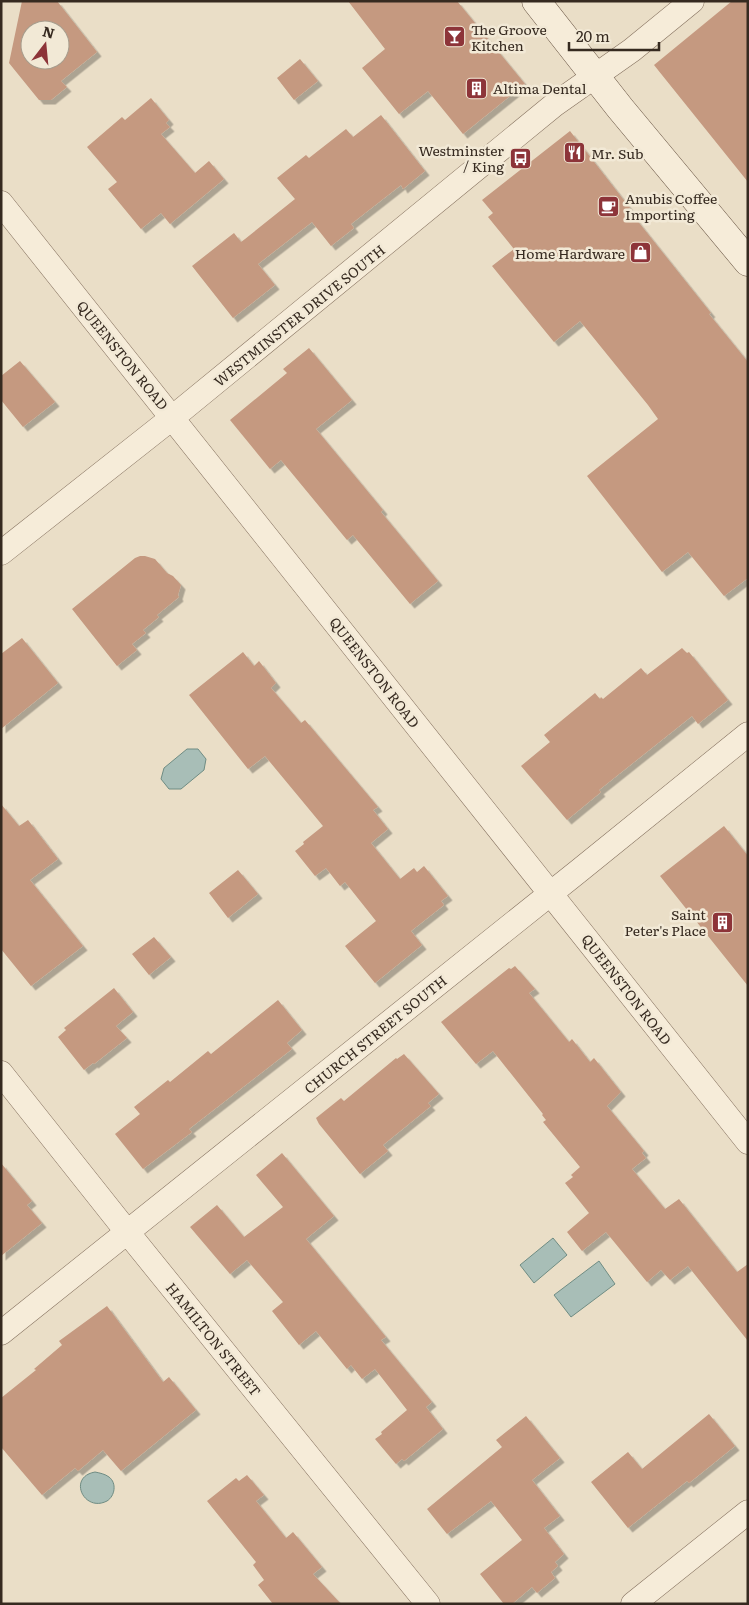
<svg xmlns="http://www.w3.org/2000/svg" width="749" height="1605" viewBox="0 0 749 1605" font-family="Literata,serif">
	<style>
		.water { fill: #a8beb7; stroke: #6f8c83 }
		.building { fill: #c59980; fill-rule: evenodd; filter: url(#shadow) }
		.lines { fill: none; stroke-linecap: round; stroke-linejoin: round }
		.street-casing { stroke: #84705e; stroke-width: 25 }
		.secondary-casing { stroke: #665241; stroke-width: 29 }
		.street { stroke: #f6ecd9; stroke-width: 24 }
		.secondary { stroke: #f6ecd9; stroke-width: 28 }
		.labels { text-anchor: middle; dominant-baseline: central; stroke-width: 5; stroke-linejoin: round; paint-order: stroke }
		.poi-label { font-size: 14px; fill: #362a20; stroke: #f2e9d6; text-anchor: start }
		.street-label { font-size: 14px; fill: #362a20; stroke: #f2e9d6 }
	</style>
	<defs>
		<filter id="shadow"><feDropShadow dx="4.5" dy="4.5" stdDeviation="0" flood-color="#0004"/></filter>
	</defs>
	<rect width="100%" height="100%" fill="#eadec7"/>
	<path class="water" d="M 187,749 L 198,749 L 206,759 L 204,770 L 181,789 L 169,789 L 161,779 L 164,768 Z
		M 553,1238 L 567,1255 L 534,1283 L 520,1265 Z
		M 599,1261 L 615,1284 L 571,1317 L 554,1295 Z
		M 95,1472 C 100,1473 105,1474 109,1477 C 117,1483 115,1496 107,1501 C 84,1513 67,1477 95,1472 Z"/>
	<path class="building" d="M 22,1 L 57,1 L 97,52 L 61,81 L 67,87 L 51,100 L 39,100 L 9,63 ZM 30,30 L 60,30 L 60,60 L 30,60 Z
		M 348,1 L 457,1 L 525,84 L 463,134 L 428,91 L 399,114 L 362,68 L 385,49 Z
		M 732,1 L 748,1 L 748,182 L 654,65 Z
		M 300,59 L 318,81 L 294,100 L 277,78 Z
		M 151,98 L 169,120 L 166,123 L 170,127 L 161,134 L 195,173 L 209,161 L 224,179 L 170,224 L 161,213 L 141,229 L 108,189 L 117,182 L 87,147 L 122,117 L 125,120 Z
		M 381,115 L 425,171 L 403,189 L 401,185 L 351,224 L 354,228 L 331,246 L 312,222 L 258,264 L 275,285 L 233,318 L 192,266 L 234,233 L 241,242 L 245,239 L 295,199 L 277,178 L 306,155 L 309,158 L 346,129 L 353,137 Z
		M 570,131 L 630,208 L 628,209 L 711,313 L 709,314 L 748,362 L 748,578 L 724,596 L 688,552 L 662,572 L 587,476 L 658,419 L 648,405 L 580,321 L 554,342 L 492,266 L 514,249 L 488,217 L 493,213 L 482,200 Z
		M 309,348 L 352,400 L 316,429 L 383,510 L 381,512 L 438,581 L 410,604 L 353,535 L 347,540 L 281,460 L 270,469 L 230,420 L 287,373 L 283,369 Z
		M 20,361 L 55,402 L 23,427 L 1,400 L 1,376 Z
		M 140,556 L 145,556 L 155,559 L 167,573 L 173,576 L 181,585 L 178,595 L 179,597 L 157,615 L 159,617 L 143,630 L 146,633 L 132,644 L 137,650 L 117,666 L 72,609 L 135,558 Z
		M 22,638 L 58,683 L 1,729 L 1,654 Z
		M 682,648 L 687,653 L 689,652 L 728,700 L 698,724 L 692,716 L 599,790 L 601,792 L 567,820 L 521,766 L 550,742 L 544,735 L 595,693 L 600,699 L 601,697 L 603,699 L 641,668 L 647,675 Z
		M 243,652 L 254,666 L 259,661 L 276,683 L 271,688 L 301,723 L 305,720 L 378,807 L 373,810 L 388,829 L 371,843 L 400,879 L 414,868 L 417,872 L 424,866 L 448,896 L 441,901 L 444,905 L 411,931 L 422,945 L 375,983 L 345,946 L 376,921 L 345,882 L 340,886 L 326,868 L 315,876 L 295,851 L 304,844 L 303,842 L 323,826 L 265,756 L 248,769 L 189,695 Z
		M 1,804 L 19,826 L 28,820 L 58,859 L 30,880 L 83,946 L 31,986 L 1,949 Z
		M 724,826 L 748,856 L 748,986 L 660,876 Z
		M 238,870 L 258,894 L 228,918 L 209,893 Z
		M 154,937 L 171,957 L 149,975 L 132,954 Z
		M 515,966 L 535,989 L 529,993 L 569,1042 L 572,1039 L 590,1062 L 594,1058 L 621,1092 L 607,1106 L 644,1151 L 642,1153 L 646,1158 L 632,1169 L 665,1209 L 679,1199 L 737,1272 L 748,1264 L 748,1341 L 688,1266 L 670,1280 L 661,1270 L 647,1282 L 606,1232 L 582,1251 L 567,1232 L 589,1213 L 565,1183 L 573,1177 L 571,1175 L 580,1167 L 543,1122 L 546,1120 L 542,1115 L 543,1114 L 493,1051 L 476,1064 L 441,1022 L 509,968 L 511,969 Z
		M 114,988 L 133,1012 L 116,1026 L 127,1038 L 94,1064 L 93,1063 L 84,1070 L 58,1037 L 66,1030 L 64,1028 Z
		M 278,1000 L 302,1030 L 287,1043 L 292,1049 L 189,1129 L 192,1132 L 143,1169 L 115,1134 L 140,1114 L 134,1107 L 168,1080 L 170,1082 L 208,1051 L 211,1054 Z
		M 404,1054 L 439,1094 L 428,1103 L 431,1106 L 383,1145 L 388,1151 L 360,1174 L 319,1124 L 316,1118 L 341,1098 L 344,1101 L 396,1058 L 397,1059 Z
		M 282,1153 L 334,1216 L 306,1239 L 386,1337 L 381,1340 L 432,1402 L 426,1407 L 443,1429 L 404,1461 L 402,1459 L 396,1464 L 375,1439 L 382,1434 L 381,1432 L 407,1410 L 375,1369 L 362,1379 L 351,1365 L 347,1369 L 316,1331 L 299,1345 L 272,1311 L 283,1302 L 247,1260 L 230,1274 L 190,1227 L 217,1205 L 244,1237 L 283,1207 L 256,1175 Z
		M 1,1163 L 32,1201 L 27,1205 L 42,1223 L 1,1256 Z
		M 107,1306 L 163,1382 L 169,1377 L 196,1410 L 121,1471 L 103,1450 L 78,1471 L 75,1468 L 42,1495 L 1,1447 L 1,1398 L 36,1370 L 34,1369 L 62,1345 L 59,1341 Z
		M 709,1414 L 735,1446 L 689,1483 L 687,1481 L 628,1528 L 591,1482 L 628,1452 L 642,1469 Z
		M 526,1416 L 560,1458 L 532,1480 L 560,1516 L 544,1528 L 564,1554 L 555,1562 L 558,1566 L 551,1572 L 555,1578 L 537,1593 L 532,1587 L 512,1604 L 504,1604 L 480,1574 L 522,1540 L 491,1501 L 447,1534 L 427,1509 L 502,1447 L 496,1440 Z
		M 247,1475 L 264,1495 L 256,1501 L 286,1538 L 293,1532 L 322,1567 L 313,1574 L 341,1604 L 273,1604 L 258,1585 L 264,1580 L 253,1565 L 256,1562 L 207,1501 L 236,1478 L 239,1481 Z"/>
	<g class="lines">
		<defs>
			<path id="street" d="M 1,203 L 748,1142
				M 1,553 L 172,418 L 554,105 L 632,50 L 692,1
				M 1,1073 L 128,1233 L 428,1604
				M 1,1333 L 580,870 L 748,734
				M 633,1604 L 748,1512"/>
			<path id="secondary" d="M 536,1 L 620,108 L 748,262"/>
		</defs>
		<use href="#street" class="street-casing"/>
		<use href="#secondary" class="secondary-casing"/>
		<use href="#street" class="street"/>
		<use href="#secondary" class="secondary"/>
	</g>
	<defs>
		<symbol id="bar-square" viewBox="-11 -11 22 22"><rect x="-9" y="-9" width="18" height="18" rx="4" fill="#8d3439" stroke="#f2e9d6"/><path d="M-6-5H6L.8 .8V4.5H3.5V6h-7V4.5H-.8V.8Z" fill="#fff"/></symbol>
		<symbol id="building-square" viewBox="-11 -11 22 22"><rect x="-9" y="-9" width="18" height="18" rx="4" fill="#8d3439" stroke="#f2e9d6"/><path d="M-4-6H4V6H1V3H-1V6H-4ZM-2.5-4.3h1.7v1.8h-1.7ZM.8-4.3h1.7v1.8H.8ZM-2.5-1h1.7V.8h-1.7ZM.8-1h1.7V.8H.8Z" fill="#fff"/></symbol>
		<symbol id="restaurant-square" viewBox="-11 -11 22 22"><rect x="-9" y="-9" width="18" height="18" rx="4" fill="#8d3439" stroke="#f2e9d6"/><path d="M-5-6h1v4h1v-4h1v4h1v-4h1v5L-1.5 .5V6h-2V.5L-5-1ZM5-6V6H3V1.5H1.5Q1.5-4 5-6Z" fill="#fff"/></symbol>
		<symbol id="bus-square" viewBox="-11 -11 22 22"><rect x="-9" y="-9" width="18" height="18" rx="4" fill="#8d3439" stroke="#f2e9d6"/><path d="M-5-6H5V4H4V6H2V4H-2V6H-4V4H-5ZM-3.5-4V0h7V-4ZM-3.5 1.2v1.5H-2V1.2ZM2 1.2v1.5H3.5V1.2Z" fill="#fff"/></symbol>
		<symbol id="cafe-square" viewBox="-11 -11 22 22"><rect x="-9" y="-9" width="18" height="18" rx="4" fill="#8d3439" stroke="#f2e9d6"/><path d="M-5.5-4.5H6V0H3Q3 3.5 0 3.5H-2.5Q-5.5 3.5-5.5 0ZM3-3.2v2h1.7v-2ZM-6 4.5H4V6H-6Z" fill="#fff"/></symbol>
		<symbol id="shop-square" viewBox="-11 -11 22 22"><rect x="-9" y="-9" width="18" height="18" rx="4" fill="#8d3439" stroke="#f2e9d6"/><path d="M-5-2.5h2.3a2.7 3.5 0 0 1 5.4 0H5L5.5 6h-11ZM-1.5-2.5h3a1.5 2.3 0 0 0-3 0Z" fill="#fff"/></symbol>
	</defs>
	<g fill-rule="evenodd">
		<use href="#bar-square" x="442" y="24" width="25" height="25"/>
		<use href="#building-square" x="464" y="76" width="25" height="25"/>
		<use href="#restaurant-square" x="562" y="140" width="25" height="25"/>
		<use href="#bus-square" x="508" y="146" width="25" height="25"/>
		<use href="#cafe-square" x="596" y="194" width="25" height="25"/>
		<use href="#shop-square" x="628" y="240" width="25" height="25"/>
		<use href="#building-square" x="710" y="910" width="25" height="25"/>
	</g>
	<g class="labels">
		<g class="poi-label">
			<text x="471" y="29">The Groove<tspan x="471" dy="16">Kitchen</tspan></text>
			<text x="493" y="88">Altima Dental</text>
			<text x="504" y="150" text-anchor="end">Westminster<tspan x="504" dy="16">/ King</tspan></text>
			<text x="591" y="153">Mr. Sub</text>
			<text x="625" y="198">Anubis Coffee<tspan x="625" dy="16">Importing</tspan></text>
			<text x="625" y="253" text-anchor="end">Home Hardware</text>
			<text x="706" y="914" text-anchor="end">Saint<tspan x="706" dy="16">Peter's Place</tspan></text>
		</g>
		<g class="street-label">
			<text transform="translate(299 315) rotate(-39)">WESTMINSTER DRIVE SOUTH</text>
			<text transform="translate(123 355) rotate(51)">QUEENSTON ROAD</text>
			<text transform="translate(375 672) rotate(52)">QUEENSTON ROAD</text>
			<text transform="translate(627 989) rotate(52)">QUEENSTON ROAD</text>
			<text transform="translate(375 1034) rotate(-39)">CHURCH STREET SOUTH</text>
			<text transform="translate(214 1339) rotate(51)">HAMILTON STREET</text>
		</g>
	</g>
	<rect width="749" height="1605" fill="none" stroke="#362a20" stroke-width="5"/>
	<g transform="translate(45 45) rotate(16)"><circle r="24" fill="#f2e9d6" stroke="#a79d8d"/>
	<path d="M0-4L9 19L0 12L-9 19Z" fill="#8d3439"/>
	<text y="-8" font-size="14" font-weight="bold" text-anchor="middle" fill="#362a20">N</text>
	</g>
	<path d="M569 42v8h90v-8" fill="none" stroke="#362a20" stroke-width="2.5"/>
	<text x="576" y="42" font-size="15" fill="#362a20" stroke="#f2e9d6" stroke-width="4" paint-order="stroke">20 m</text>
</svg>
